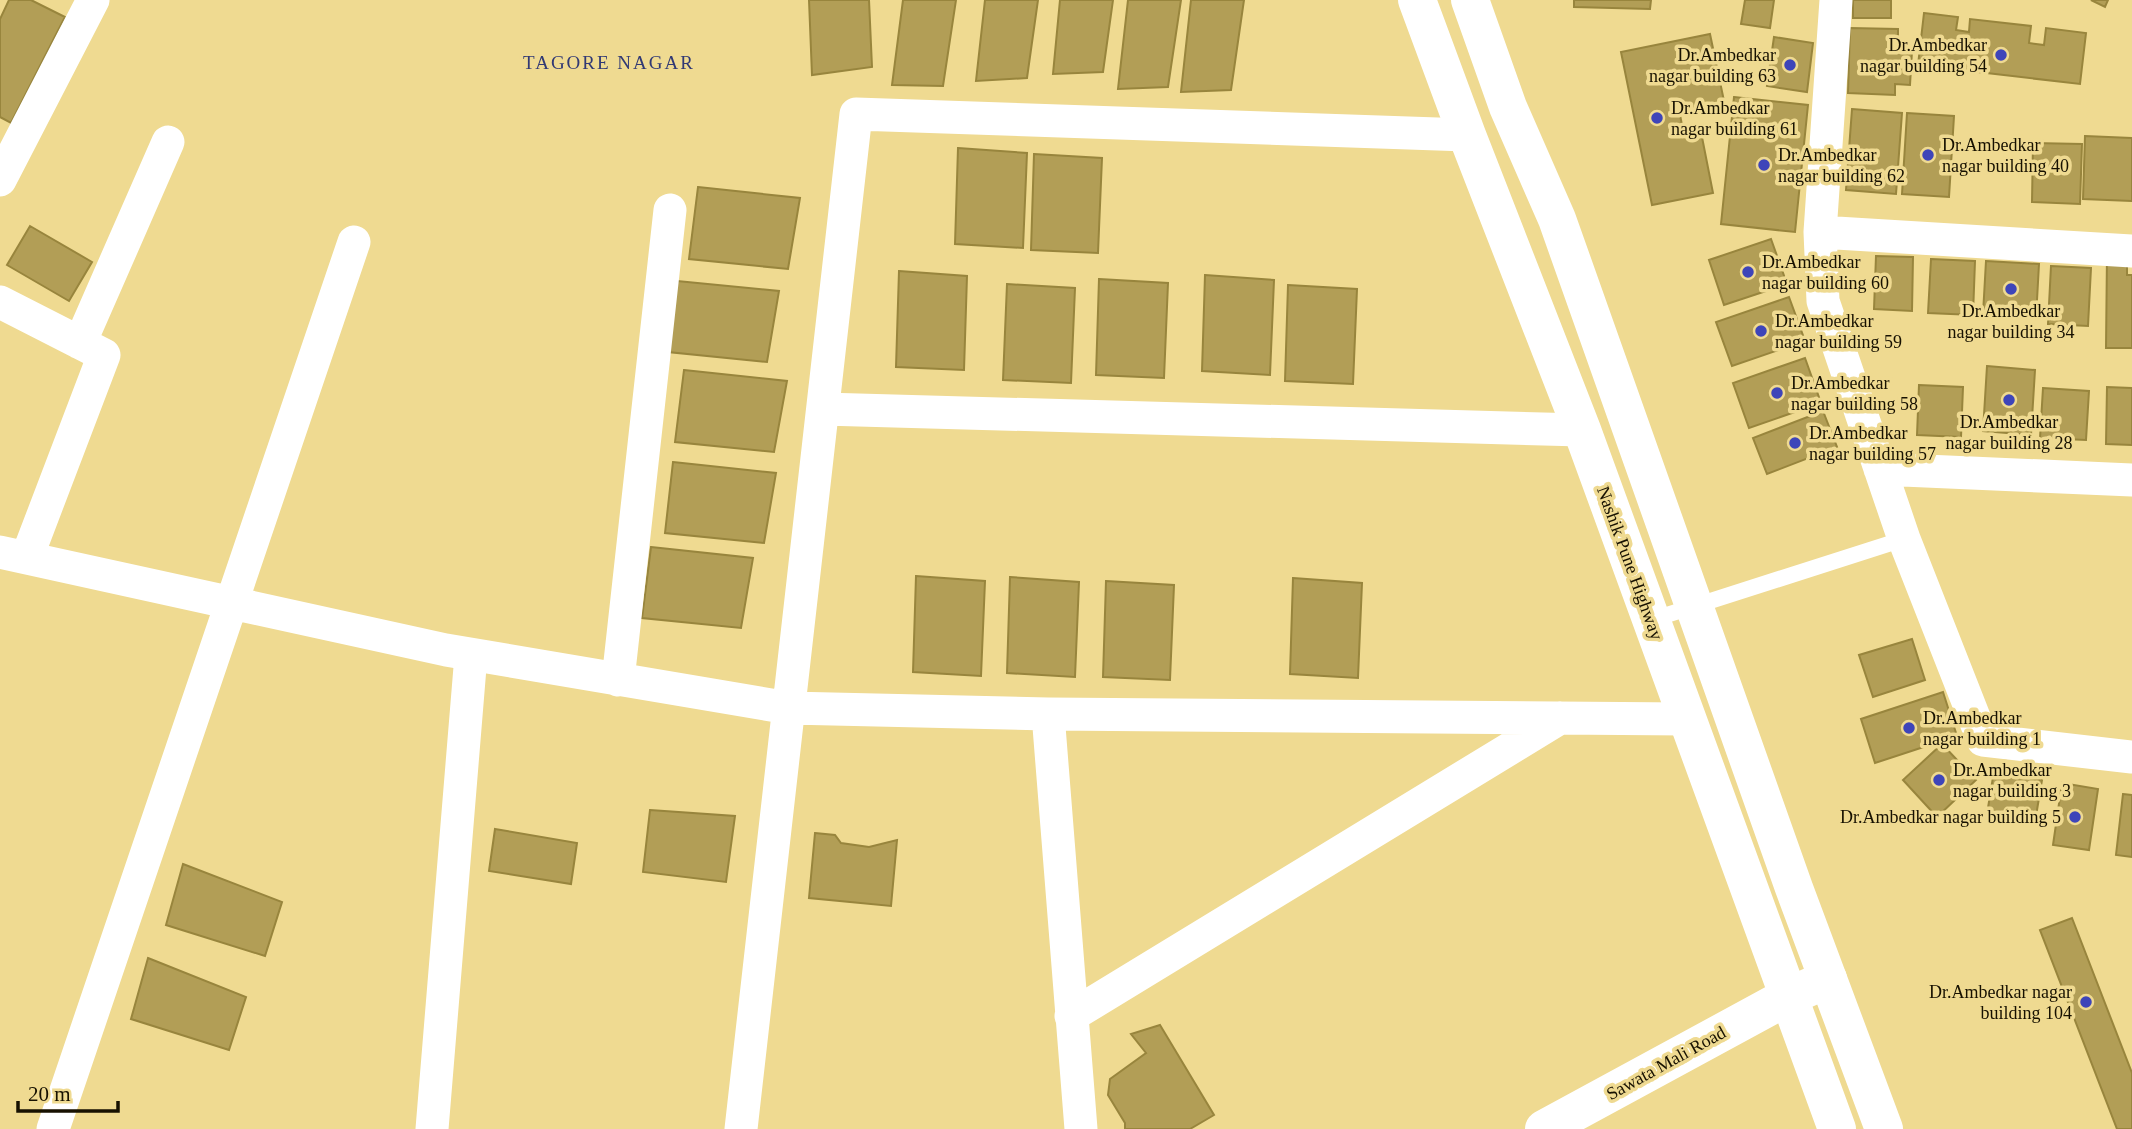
<svg xmlns="http://www.w3.org/2000/svg" width="2132" height="1129" viewBox="0 0 2132 1129" font-family="'Times New Roman',serif">
	<style>
		.building { fill: #b29e56; stroke: #98853d; stroke-width: 2 }
		.lines { fill: none; stroke-linecap: round; stroke-linejoin: round }
		.lane { stroke: #fff; stroke-width: 16 }
		.street { stroke: #fff; stroke-width: 33 }
		.secondary { stroke: #fff; stroke-width: 38 }
		.highway { stroke: #fff; stroke-width: 38 }
		.poi-dot { fill: #3e45b9; stroke: #efda91; stroke-width: 2.5 }
		.labels { text-anchor: middle; dominant-baseline: central; stroke-width: 7; stroke-linejoin: round; paint-order: stroke }
		.poi-label { font-size: 18px; fill: #171100; stroke: #efda91; text-anchor: start }
		.street-label { font-size: 18px; fill: #171100; stroke: #efda91 }
		.neighbourhood-label { font-size: 19px; letter-spacing: 2px; fill: #313974; stroke: #efda91 }
	</style>
	<rect width="100%" height="100%" fill="#efda91"/>
	<path class="building" d="M 9,0 L 31,0 L 65,17 L 11,123 L 0,117 L 0,19 Z
		M 809,0 L 869,0 L 872,67 L 812,75 Z
		M 903,0 L 956,0 L 943,86 L 892,85 Z
		M 985,0 L 1038,0 L 1027,78 L 976,81 Z
		M 1060,0 L 1113,0 L 1103,72 L 1053,74 Z
		M 1128,0 L 1181,0 L 1168,87 L 1118,89 Z
		M 1191,0 L 1244,0 L 1231,90 L 1181,92 Z
		M 1574,0 L 1651,0 L 1650,9 L 1574,7 Z
		M 1745,0 L 1774,0 L 1770,28 L 1741,24 Z
		M 1853,0 L 1891,0 L 1891,18 L 1853,18 Z
		M 2091,0 L 2108,0 L 2105,7 Z
		M 1924,13 L 1958,17 L 1956,30 L 1969,32 L 1970,19 L 2031,26 L 2029,43 L 2044,45 L 2046,28 L 2086,33 L 2080,84 L 1918,65 Z
		M 1850,28 L 1898,29 L 1898,50 L 1912,51 L 1910,85 L 1895,84 L 1895,95 L 1848,93 Z
		M 1710,34 L 1724,101 L 1679,110 L 1683,130 L 1700,127 L 1713,193 L 1652,205 L 1621,52 Z
		M 1774,37 L 1813,43 L 1807,92 L 1767,86 Z
		M 1734,97 L 1808,105 L 1795,232 L 1721,224 Z
		M 1852,109 L 1902,113 L 1896,194 L 1846,190 Z
		M 1907,113 L 1954,116 L 1949,197 L 1902,194 Z
		M 2085,136 L 2132,138 L 2132,201 L 2083,199 Z
		M 2033,143 L 2082,144 L 2080,204 L 2032,202 Z
		M 958,148 L 1027,153 L 1023,248 L 955,244 Z
		M 1034,154 L 1102,158 L 1098,253 L 1031,250 Z
		M 698,187 L 800,198 L 788,269 L 689,259 Z
		M 30,226 L 92,262 L 69,301 L 7,265 Z
		M 1771,239 L 1787,284 L 1724,305 L 1709,260 Z
		M 2107,255 L 2127,255 L 2127,275 L 2132,275 L 2132,348 L 2106,348 Z
		M 1876,256 L 1913,257 L 1912,311 L 1874,309 Z
		M 1931,259 L 1975,261 L 1973,315 L 1928,313 Z
		M 1986,261 L 2039,264 L 2036,318 L 1983,314 Z
		M 2051,266 L 2091,268 L 2088,326 L 2048,324 Z
		M 899,271 L 967,276 L 964,370 L 896,367 Z
		M 1205,275 L 1274,280 L 1270,375 L 1202,371 Z
		M 1099,279 L 1168,283 L 1164,378 L 1096,375 Z
		M 677,281 L 779,291 L 767,362 L 668,352 Z
		M 1007,284 L 1075,288 L 1071,383 L 1003,380 Z
		M 1288,285 L 1357,289 L 1353,384 L 1285,381 Z
		M 1789,297 L 1805,341 L 1732,366 L 1716,322 Z
		M 1805,358 L 1821,403 L 1749,428 L 1733,383 Z
		M 1987,366 L 2035,370 L 2031,435 L 1983,431 Z
		M 684,370 L 787,381 L 774,452 L 675,442 Z
		M 1919,385 L 1963,387 L 1961,437 L 1917,435 Z
		M 2107,387 L 2132,388 L 2132,445 L 2106,444 Z
		M 2043,388 L 2089,391 L 2086,440 L 2040,438 Z
		M 1823,411 L 1837,447 L 1767,474 L 1753,438 Z
		M 673,462 L 776,473 L 764,543 L 665,533 Z
		M 651,547 L 753,558 L 741,628 L 642,618 Z
		M 916,576 L 985,581 L 981,676 L 913,672 Z
		M 1010,577 L 1079,582 L 1075,677 L 1007,673 Z
		M 1293,578 L 1362,583 L 1358,678 L 1290,674 Z
		M 1106,581 L 1174,585 L 1170,680 L 1103,677 Z
		M 1912,639 L 1925,680 L 1873,697 L 1859,655 Z
		M 1943,692 L 1957,736 L 1875,763 L 1861,719 Z
		M 1942,744 L 1976,780 L 1937,817 L 1903,780 Z
		M 1994,771 L 2042,780 L 2035,822 L 1987,814 Z
		M 2062,783 L 2098,789 L 2089,850 L 2053,845 Z
		M 2123,794 L 2132,795 L 2132,857 L 2116,855 Z
		M 650,810 L 735,816 L 726,882 L 643,872 Z
		M 495,829 L 577,843 L 571,884 L 489,871 Z
		M 815,833 L 835,835 L 841,843 L 869,847 L 897,840 L 891,906 L 809,898 Z
		M 183,864 L 282,902 L 265,956 L 166,925 Z
		M 2072,918 L 2132,1073 L 2132,1129 L 2117,1129 L 2040,930 Z
		M 148,958 L 246,997 L 229,1050 L 131,1019 Z
		M 1160,1025 L 1214,1115 L 1190,1129 L 1125,1129 L 1125,1123 L 1108,1095 L 1110,1079 L 1146,1053 L 1131,1034 Z"/>
	<g class="lines">
		<path class="lane" d="M 1651,620 L 1904,539"/>
		<path class="street" d="M 0,180 L 93,0
			M 1820,232 L 1836,0
			M 2132,251 L 1820,232 L 1823,301 L 1904,539 L 1983,740 L 2132,757
			M 0,302 L 104,355 L 27,557
			M 80,343 L 168,142
			M 823,409 L 1582,430
			M 1880,469 L 2132,480
			M 0,552 L 446,650 L 789,708 L 1048,714 L 1686,719
			M 618,680 L 670,210
			M 1048,714 L 1081,1129
			M 1071,1016 L 1560,718
			M 53,1129 L 354,242
			M 432,1129 L 471,655
			M 741,1129 L 856,114 L 1467,135"/>
		<path class="secondary" d="M 1544,1129 L 1787,997 L 1828,979"/>
		<path class="highway" d="M 1417,0 L 1467,135 L 1582,430 L 1837,1129
			M 1470,0 L 1508,107 L 1557,219 L 1794,888 L 1884,1129"/>
	</g>
	<g class="poi-dot">
		<circle cx="2001" cy="55" r="7"/>
		<circle cx="1790" cy="65" r="7"/>
		<circle cx="1657" cy="118" r="7"/>
		<circle cx="1928" cy="155" r="7"/>
		<circle cx="1764" cy="165" r="7"/>
		<circle cx="1748" cy="272" r="7"/>
		<circle cx="2011" cy="289" r="7"/>
		<circle cx="1761" cy="331" r="7"/>
		<circle cx="1777" cy="393" r="7"/>
		<circle cx="2009" cy="400" r="7"/>
		<circle cx="1795" cy="443" r="7"/>
		<circle cx="1909" cy="728" r="7"/>
		<circle cx="1939" cy="780" r="7"/>
		<circle cx="2075" cy="817" r="7"/>
		<circle cx="2086" cy="1002" r="7"/>
	</g>
	<g class="labels">
		<g class="poi-label">
			<text x="1987" y="45" text-anchor="end">Dr.Ambedkar<tspan x="1987" dy="21">nagar building 54</tspan></text>
			<text x="1776" y="55" text-anchor="end">Dr.Ambedkar<tspan x="1776" dy="21">nagar building 63</tspan></text>
			<text x="1671" y="108">Dr.Ambedkar<tspan x="1671" dy="21">nagar building 61</tspan></text>
			<text x="1942" y="145">Dr.Ambedkar<tspan x="1942" dy="21">nagar building 40</tspan></text>
			<text x="1778" y="155">Dr.Ambedkar<tspan x="1778" dy="21">nagar building 62</tspan></text>
			<text x="1762" y="262">Dr.Ambedkar<tspan x="1762" dy="21">nagar building 60</tspan></text>
			<text x="2011" y="311" text-anchor="middle">Dr.Ambedkar<tspan x="2011" dy="21">nagar building 34</tspan></text>
			<text x="1775" y="321">Dr.Ambedkar<tspan x="1775" dy="21">nagar building 59</tspan></text>
			<text x="1791" y="383">Dr.Ambedkar<tspan x="1791" dy="21">nagar building 58</tspan></text>
			<text x="2009" y="422" text-anchor="middle">Dr.Ambedkar<tspan x="2009" dy="21">nagar building 28</tspan></text>
			<text x="1809" y="433">Dr.Ambedkar<tspan x="1809" dy="21">nagar building 57</tspan></text>
			<text x="1923" y="718">Dr.Ambedkar<tspan x="1923" dy="21">nagar building 1</tspan></text>
			<text x="1953" y="770">Dr.Ambedkar<tspan x="1953" dy="21">nagar building 3</tspan></text>
			<text x="2061" y="817" text-anchor="end">Dr.Ambedkar nagar building 5</text>
			<text x="2072" y="992" text-anchor="end">Dr.Ambedkar nagar<tspan x="2072" dy="21">building 104</tspan></text>
		</g>
		<g class="street-label">
			<text transform="translate(1630 563) rotate(70)">Nashik Pune Highway</text>
			<text transform="translate(1666 1063) rotate(-29)">Sawata Mali Road</text>
		</g>
		<g class="neighbourhood-label">
			<text x="609" y="62">TAGORE NAGAR</text>
		</g>
	</g>
	<path d="M18 1101v10h100v-10" fill="none" stroke="#171100" stroke-width="3.5"/>
	<text x="28" y="1101" font-size="21" fill="#171100" stroke="#efda91" stroke-width="5" paint-order="stroke">20 m</text>
</svg>
